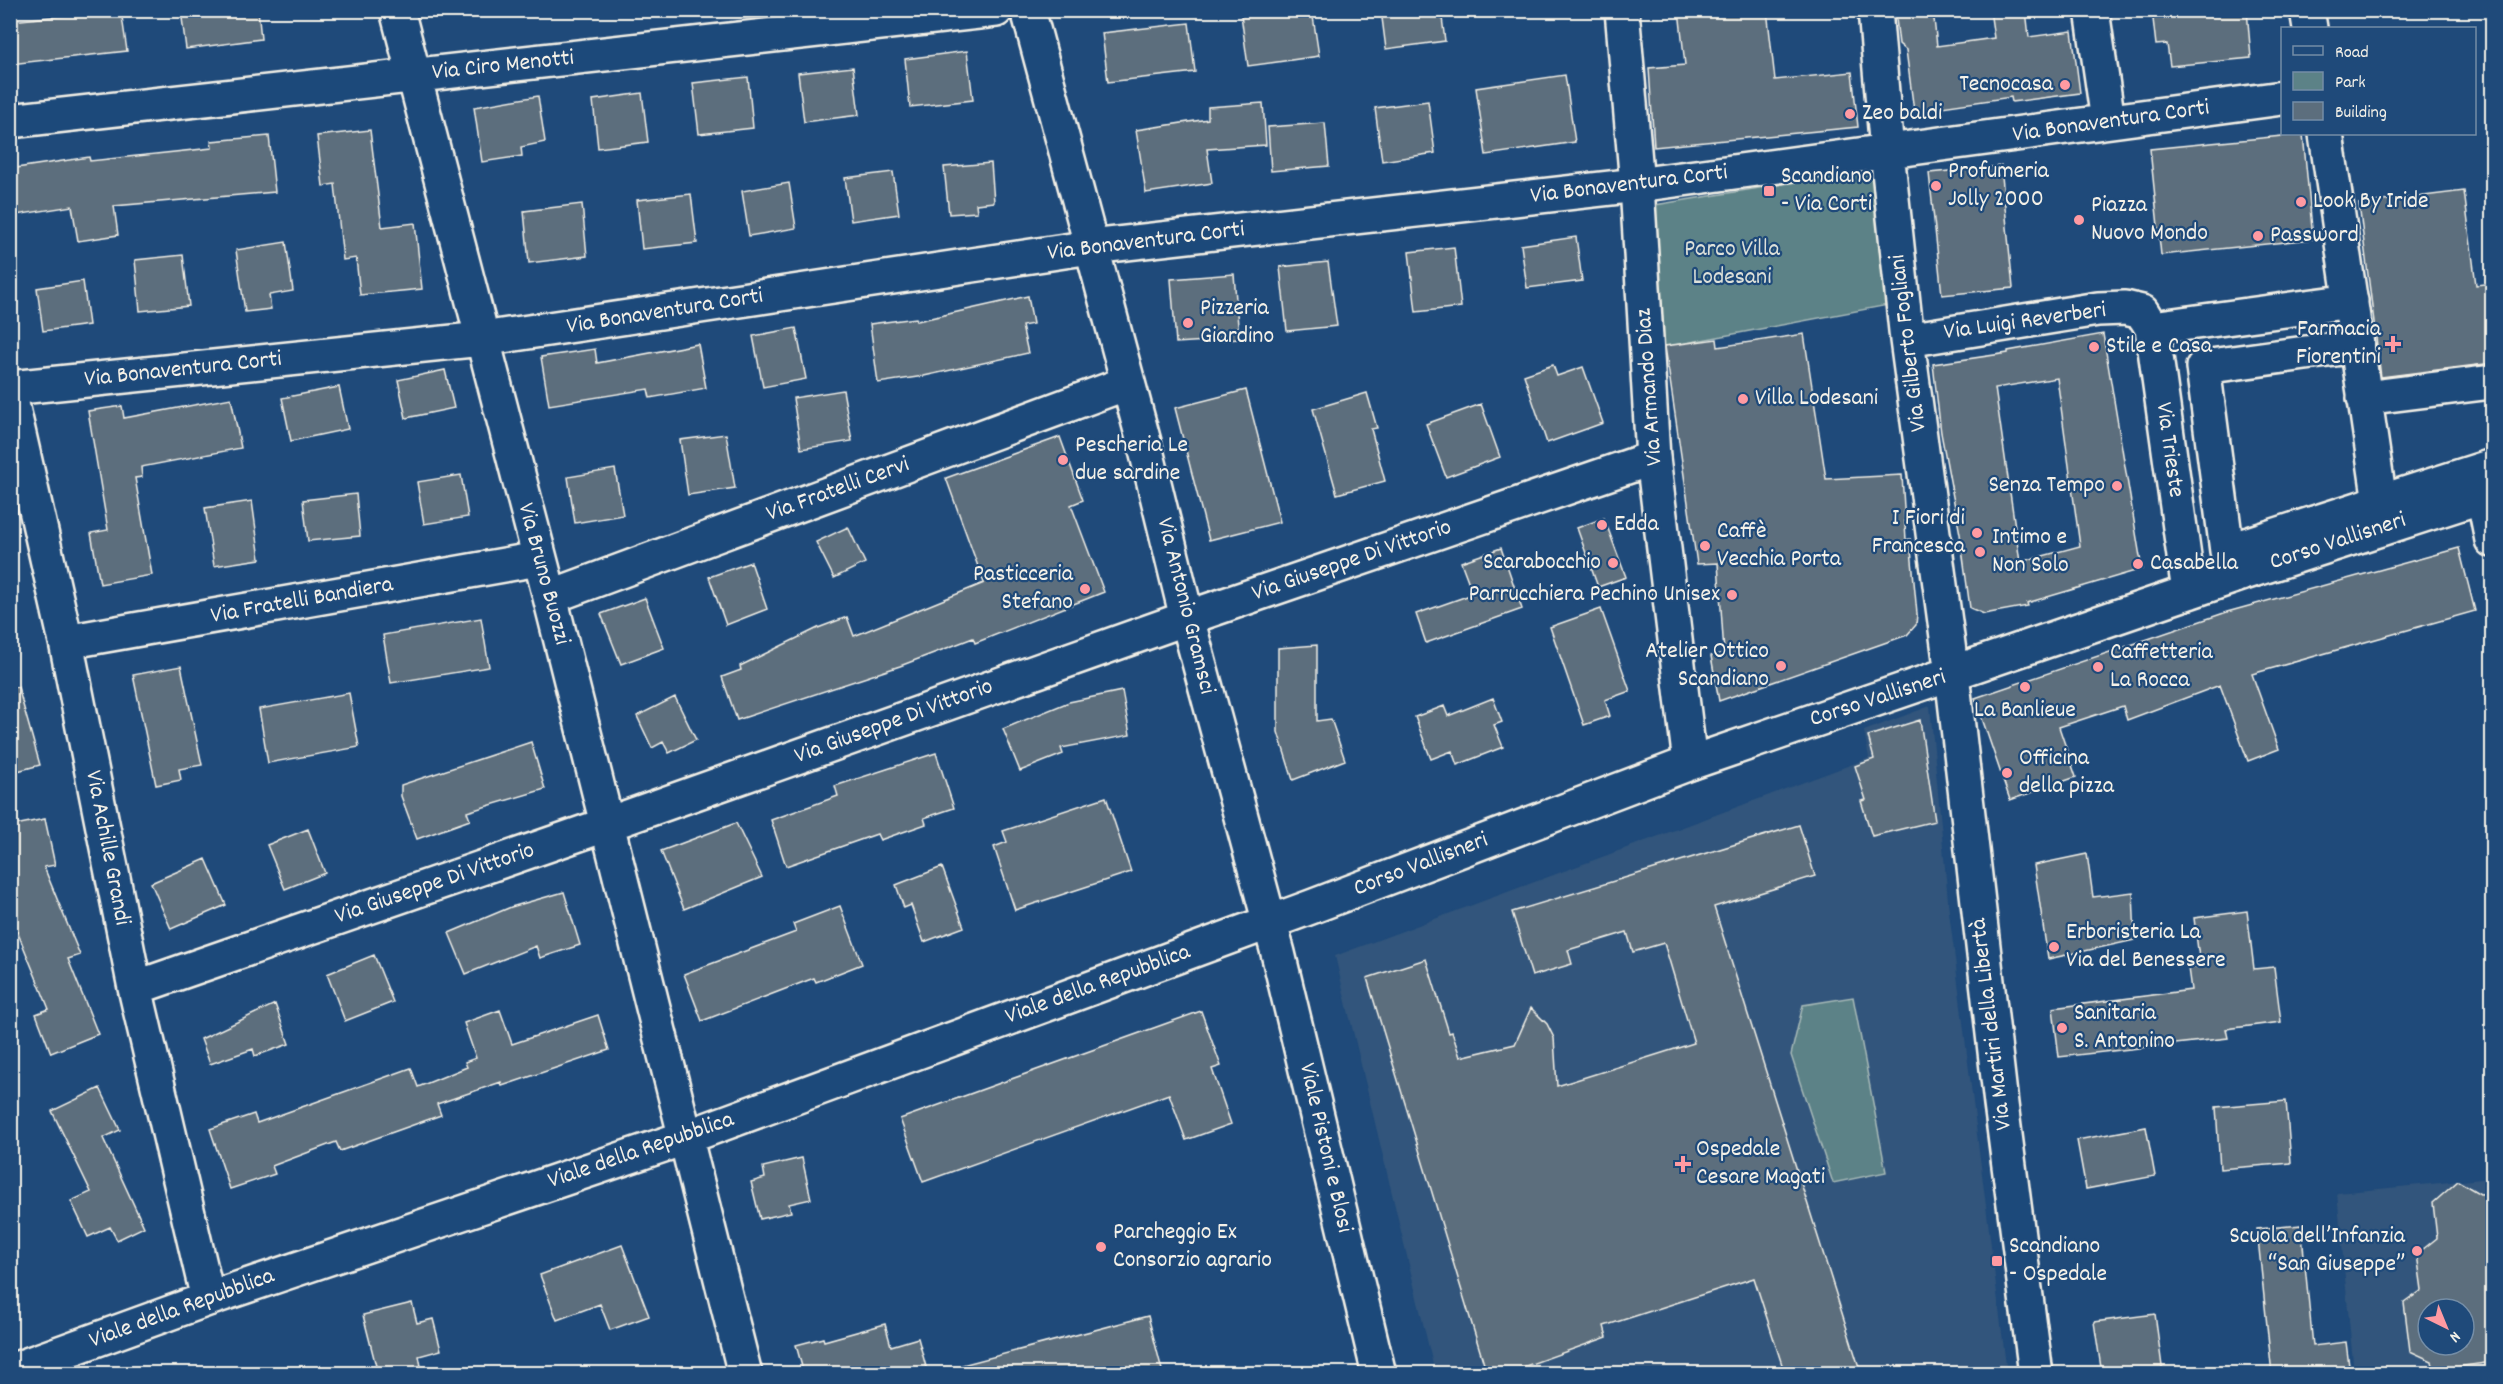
<svg xmlns="http://www.w3.org/2000/svg" width="2503" height="1384" viewBox="0 0 2503 1384" font-family="Dekko,sans-serif">
	<style>
		.built { fill: #31557b; fill-rule: evenodd }
		.green { fill: #5c8287; stroke: #a8bab8; stroke-width: 1.5 }
		.building { fill: #5c6e7d; stroke: #f4f1e8; stroke-width: 1.5; fill-rule: evenodd }
		.lines { fill: none; stroke-linecap: round; stroke-linejoin: round }
		.street-casing { stroke: #f4f1e8; stroke-width: 38 }
		.secondary-casing { stroke: #f4f1e8; stroke-width: 38 }
		.street { stroke: #1f4a7a; stroke-width: 33 }
		.secondary { stroke: #1f4a7a; stroke-width: 33 }
		.poi-dot { fill: #ff9aa2; stroke: #1f4a7a; stroke-width: 2 }
		.labels { text-anchor: middle; dominant-baseline: central; stroke-width: 4.5; stroke-linejoin: round; paint-order: stroke }
		.street-label { font-size: 24px; fill: #f4f1e8; stroke: #1f4a7a }
		.poi-label { font-size: 24px; fill: #f4f1e8; stroke: #1f4a7a; text-anchor: start }
		.park-label { font-size: 24px; fill: #dde0d9; stroke: #1f4a7a }
	</style>
	<rect width="100%" height="100%" fill="#1f4a7a"/>
	<filter id="ink" filterUnits="userSpaceOnUse"><feTurbulence type="fractalNoise" baseFrequency=".0167" numOctaves="2"/><feDisplacementMap in="SourceGraphic" scale="12" xChannelSelector="R" yChannelSelector="G"/><feConvolveMatrix kernelMatrix="1 2 1 2 8 2 1 2 1" color-interpolation-filters="sRGB"/></filter>
	<g filter="url(#ink)">
		<path class="built" d="M 1930,706 L 1949,911 L 2007,1373 L 1435,1373 L 1335,956 L 1869,758 L 1864,731 Z
			M 2492,1178 L 2492,1373 L 2354,1373 L 2337,1193 ZM 2428,1309 L 2464,1309 L 2464,1345 L 2428,1345 Z"/>
		<path class="green" d="M 1882,168 L 1899,303 L 1664,347 L 1655,205 Z
			M 1853,997 L 1886,1172 L 1833,1183 L 1791,1055 L 1803,1005 Z"/>
		<path class="building" d="M 70,10 L 121,10 L 127,51 L 10,64 L 10,21 L 71,15 Z
			M 181,10 L 258,10 L 261,39 L 186,49 Z
			M 1271,10 L 1312,10 L 1319,56 L 1248,66 L 1241,15 Z
			M 1381,10 L 1441,10 L 1445,41 L 1386,49 Z
			M 1679,10 L 1767,10 L 1775,80 L 1852,72 L 1858,127 L 1654,147 L 1649,68 L 1685,65 Z
			M 1895,10 L 1933,10 L 1937,46 L 1994,38 L 1990,10 L 2026,10 L 2029,37 L 2072,31 L 2080,93 L 2012,102 L 2011,97 L 1914,111 L 1906,50 L 1899,44 Z
			M 2152,10 L 2247,10 L 2251,58 L 2170,66 L 2167,44 L 2156,45 Z
			M 1189,23 L 1195,72 L 1108,82 L 1102,33 Z
			M 967,51 L 973,100 L 910,107 L 905,59 Z
			M 853,67 L 859,115 L 804,122 L 798,73 Z
			M 1565,75 L 1575,142 L 1486,155 L 1476,88 Z
			M 748,77 L 753,128 L 699,134 L 693,83 Z
			M 642,93 L 648,142 L 598,148 L 593,100 Z
			M 538,96 L 545,142 L 521,147 L 522,156 L 482,162 L 474,107 Z
			M 1428,101 L 1435,153 L 1382,161 L 1375,108 Z
			M 1263,103 L 1266,145 L 1207,149 L 1212,183 L 1146,193 L 1136,130 L 1208,119 L 1208,107 Z
			M 1325,123 L 1329,166 L 1271,171 L 1268,127 Z
			M 370,130 L 382,227 L 415,223 L 422,289 L 360,295 L 356,258 L 343,260 L 335,184 L 323,186 L 317,136 Z
			M 2303,134 L 2313,239 L 2161,255 L 2150,149 Z
			M 269,136 L 275,192 L 114,206 L 118,235 L 78,241 L 72,206 L 16,215 L 10,169 L 89,157 L 90,161 L 212,148 L 211,141 Z
			M 991,163 L 994,202 L 976,204 L 977,212 L 949,214 L 944,167 Z
			M 2001,166 L 2013,288 L 1942,295 L 1929,173 Z
			M 893,172 L 899,214 L 851,221 L 845,178 Z
			M 789,183 L 796,228 L 749,236 L 742,191 Z
			M 2464,191 L 2476,285 L 2493,283 L 2493,363 L 2381,377 L 2359,204 Z
			M 691,194 L 697,243 L 642,249 L 637,200 Z
			M 582,204 L 587,256 L 529,263 L 524,211 Z
			M 1576,237 L 1582,281 L 1527,288 L 1521,245 Z
			M 286,242 L 293,291 L 269,295 L 271,309 L 245,312 L 236,250 Z
			M 1454,247 L 1461,307 L 1416,312 L 1409,252 Z
			M 183,255 L 189,306 L 140,311 L 135,260 Z
			M 1328,262 L 1337,326 L 1287,331 L 1280,267 Z
			M 1234,274 L 1239,339 L 1176,343 L 1171,279 Z
			M 83,281 L 89,325 L 43,331 L 37,288 Z
			M 1028,296 L 1033,324 L 1022,326 L 1028,353 L 924,376 L 878,383 L 870,324 L 916,318 L 917,321 Z
			M 796,328 L 806,379 L 763,387 L 753,336 Z
			M 1804,334 L 1826,479 L 1902,475 L 1906,540 L 1910,539 L 1917,614 L 1916,625 L 1907,635 L 1719,701 L 1711,656 L 1724,653 L 1718,563 L 1697,564 L 1665,346 L 1717,339 L 1718,347 Z
			M 2103,334 L 2142,569 L 2027,603 L 2028,606 L 1984,614 L 1970,608 L 1960,534 L 1941,433 L 1933,364 L 2008,353 L 2008,351 ZM 2057,378 L 2080,546 L 2020,562 L 1995,388 Z
			M 698,344 L 706,388 L 650,398 L 648,389 L 549,405 L 541,357 L 595,349 L 597,363 Z
			M 1553,365 L 1557,376 L 1583,367 L 1603,423 L 1547,443 L 1524,375 Z
			M 445,370 L 454,408 L 406,418 L 398,380 Z
			M 339,387 L 348,429 L 291,441 L 282,398 Z
			M 843,390 L 852,441 L 801,449 L 793,398 Z
			M 1246,390 L 1280,522 L 1209,540 L 1175,408 Z
			M 1367,393 L 1377,428 L 1371,429 L 1385,481 L 1337,494 L 1313,409 Z
			M 231,398 L 241,448 L 141,467 L 142,477 L 135,478 L 152,575 L 100,584 L 91,533 L 108,530 L 88,411 L 122,406 L 124,418 Z
			M 1481,404 L 1500,457 L 1446,477 L 1426,424 Z
			M 726,434 L 735,488 L 688,495 L 680,440 Z
			M 1060,437 L 1083,500 L 1071,505 L 1104,592 L 975,643 L 973,638 L 900,666 L 737,720 L 722,677 L 741,670 L 740,666 L 818,628 L 847,617 L 854,636 L 984,583 L 946,478 Z
			M 615,469 L 623,515 L 575,523 L 568,477 Z
			M 461,475 L 468,517 L 424,524 L 417,482 Z
			M 356,494 L 360,536 L 308,541 L 303,500 Z
			M 252,501 L 260,559 L 214,566 L 205,508 Z
			M 1604,518 L 1626,577 L 1598,587 L 1577,528 Z
			M 848,527 L 865,563 L 834,578 L 816,542 Z
			M 1501,548 L 1522,609 L 1426,643 L 1416,614 L 1473,594 L 1461,562 Z
			M 2459,548 L 2475,611 L 2252,674 L 2279,749 L 2248,761 L 2220,685 L 2127,720 L 2123,706 L 2059,727 L 2076,777 L 2010,800 L 1975,698 L 2227,612 Z
			M 751,562 L 767,609 L 726,625 L 709,577 Z
			M 645,598 L 664,648 L 621,664 L 601,614 Z
			M 1601,609 L 1630,691 L 1605,700 L 1610,716 L 1584,725 L 1550,627 Z
			M 481,618 L 489,667 L 391,683 L 383,635 Z
			M 1317,645 L 1317,721 L 1331,719 L 1345,760 L 1293,780 L 1278,732 L 1278,648 Z
			M 181,666 L 202,765 L 179,769 L 181,780 L 156,785 L 133,675 Z
			M 18,687 L 40,765 L 10,773 L 10,688 Z
			M 1122,691 L 1130,735 L 1061,748 L 1063,754 L 1020,771 L 1003,729 L 1069,702 Z
			M 349,693 L 359,747 L 268,763 L 259,709 Z
			M 675,697 L 696,740 L 669,753 L 663,742 L 652,748 L 637,716 Z
			M 1493,698 L 1502,722 L 1494,725 L 1503,747 L 1457,765 L 1452,751 L 1431,759 L 1415,717 L 1444,706 L 1448,716 Z
			M 1920,720 L 1935,821 L 1872,836 L 1861,801 L 1866,800 L 1855,766 L 1874,759 L 1868,736 Z
			M 531,742 L 545,789 L 467,812 L 470,820 L 417,839 L 401,796 L 401,785 Z
			M 936,753 L 954,808 L 924,818 L 926,824 L 880,840 L 877,834 L 786,866 L 771,820 L 838,796 L 835,786 Z
			M 1106,797 L 1131,872 L 1015,910 L 994,847 L 1007,842 L 1003,831 Z
			M 45,819 L 55,865 L 44,867 L 80,955 L 68,959 L 98,1034 L 51,1053 L 36,1014 L 49,1009 L 17,931 L 10,934 L 10,826 Z
			M 736,823 L 762,877 L 684,909 L 661,851 Z
			M 1799,825 L 1815,876 L 1714,907 L 1859,1367 L 1839,1374 L 1785,1374 L 1754,1278 L 1604,1326 L 1607,1337 L 1503,1374 L 1487,1374 L 1367,978 L 1426,959 L 1449,1033 L 1452,1032 L 1460,1057 L 1515,1044 L 1531,1008 L 1547,1024 L 1554,1038 L 1557,1086 L 1694,1043 L 1664,943 L 1633,952 L 1627,932 L 1568,950 L 1572,964 L 1532,976 L 1512,912 Z
			M 308,829 L 325,873 L 285,889 L 267,845 Z
			M 2087,854 L 2093,897 L 2133,892 L 2135,940 L 2048,959 L 2034,865 Z
			M 206,859 L 226,905 L 171,929 L 151,883 Z
			M 942,867 L 964,927 L 924,942 L 911,905 L 904,908 L 896,885 Z
			M 564,892 L 580,945 L 540,958 L 536,946 L 466,974 L 449,933 L 511,907 Z
			M 840,906 L 862,964 L 816,982 L 814,978 L 702,1021 L 684,974 L 796,932 L 793,924 Z
			M 2247,911 L 2254,969 L 2274,967 L 2281,1022 L 2226,1029 L 2228,1038 L 2059,1057 L 2053,1008 L 2191,990 L 2188,968 L 2200,966 L 2194,918 Z
			M 374,955 L 393,1002 L 345,1021 L 327,974 Z
			M 275,1004 L 289,1044 L 255,1056 L 253,1049 L 210,1064 L 201,1039 Z
			M 500,1010 L 512,1044 L 598,1015 L 609,1050 L 502,1086 L 501,1082 L 437,1104 L 441,1115 L 340,1151 L 336,1142 L 272,1166 L 275,1174 L 230,1189 L 210,1129 L 254,1114 L 257,1123 L 411,1068 L 418,1087 L 467,1067 L 465,1062 L 476,1058 L 464,1023 Z
			M 1201,1011 L 1221,1066 L 1212,1069 L 1231,1124 L 1186,1140 L 1169,1094 L 923,1182 L 900,1119 Z
			M 100,1088 L 120,1130 L 103,1138 L 144,1227 L 117,1240 L 110,1227 L 88,1237 L 71,1201 L 91,1192 L 52,1111 Z
			M 2286,1101 L 2291,1163 L 2220,1169 L 2216,1107 Z
			M 2146,1127 L 2155,1176 L 2086,1189 L 2077,1140 Z
			M 802,1158 L 811,1199 L 789,1204 L 791,1212 L 760,1219 L 751,1182 L 765,1178 L 763,1167 Z
			M 2458,1181 L 2480,1194 L 2493,1193 L 2493,1362 L 2434,1370 L 2432,1361 L 2410,1351 L 2404,1303 L 2422,1290 L 2417,1254 L 2437,1238 L 2433,1203 ZM 2428,1309 L 2464,1309 L 2464,1345 L 2428,1345 Z
			M 2301,1225 L 2313,1346 L 2346,1342 L 2350,1374 L 2272,1374 L 2257,1229 Z
			M 622,1245 L 649,1316 L 610,1330 L 600,1304 L 557,1320 L 540,1275 Z
			M 412,1303 L 417,1323 L 433,1319 L 441,1350 L 419,1356 L 421,1366 L 394,1374 L 378,1374 L 363,1315 Z
			M 2155,1314 L 2163,1374 L 2102,1374 L 2094,1322 Z
			M 1148,1316 L 1163,1374 L 964,1374 L 962,1365 Z
			M 885,1324 L 891,1346 L 918,1338 L 928,1374 L 804,1374 L 796,1345 L 823,1338 L 824,1341 Z"/>
		<g class="lines">
			<defs>
				<path id="street" d="M 397,10 L 550,597 L 745,1374
					M 1028,10 L 1144,442 L 1187,618 L 1278,953 L 1379,1374
					M 1875,10 L 1887,152 L 1907,340 L 1952,674 L 2001,1104 L 2036,1374
					M 2092,10 L 2108,121
					M 2307,10 L 2310,28
					M 10,121 L 996,10
					M 2326,134 L 2380,502
					M 2152,328 L 2351,301
					M 1907,340 L 2098,309 L 2125,308 L 2142,312 L 2152,328 L 2189,592
					M 2357,346 L 2203,367 L 2227,551 L 2492,466
					M 10,388 L 482,339 L 1091,247 L 1637,185 L 2282,98
					M 10,395 L 66,642 L 135,988 L 208,1299
					M 2364,398 L 2492,382
					M 2483,495 L 2492,540
					M 550,597 L 1127,383
					M 66,642 L 538,559
					M 135,988 L 608,824 L 1187,618 L 1653,458
					M 10,1371 L 208,1299 L 684,1138 L 1311,907 L 1690,763 L 2247,572 L 2492,493"/>
				<path id="secondary" d="M 1622,10 L 1637,185 L 1653,458 L 1690,763"/>
			</defs>
			<use href="#street" class="street-casing"/>
			<use href="#secondary" class="secondary-casing"/>
			<use href="#street" class="street"/>
			<use href="#secondary" class="secondary"/>
		</g>
	</g>
	<g class="poi-dot">
		<circle cx="2065" cy="85" r="6"/>
		<circle cx="1850" cy="114" r="6"/>
		<circle cx="1936" cy="186" r="6"/>
		<rect x="1763" y="185" width="12" height="12" rx="3"/>
		<circle cx="2301" cy="202" r="6"/>
		<circle cx="2079" cy="220" r="6"/>
		<circle cx="2258" cy="236" r="6"/>
		<circle cx="1188" cy="323" r="6"/>
		<path d="M2390 335h6v6h6v6h-6v6h-6v-6h-6v-6h6z"/>
		<circle cx="2094" cy="347" r="6"/>
		<circle cx="1743" cy="399" r="6"/>
		<circle cx="1063" cy="460" r="6"/>
		<circle cx="2117" cy="486" r="6"/>
		<circle cx="1602" cy="525" r="6"/>
		<circle cx="1977" cy="533" r="6"/>
		<circle cx="1705" cy="546" r="6"/>
		<circle cx="1980" cy="552" r="6"/>
		<circle cx="1613" cy="563" r="6"/>
		<circle cx="2138" cy="564" r="6"/>
		<circle cx="1085" cy="589" r="6"/>
		<circle cx="1732" cy="595" r="6"/>
		<circle cx="1781" cy="666" r="6"/>
		<circle cx="2098" cy="667" r="6"/>
		<circle cx="2025" cy="687" r="6"/>
		<circle cx="2007" cy="773" r="6"/>
		<circle cx="2054" cy="947" r="6"/>
		<circle cx="2062" cy="1028" r="6"/>
		<path d="M1680 1155h6v6h6v6h-6v6h-6v-6h-6v-6h6z"/>
		<circle cx="1101" cy="1247" r="6"/>
		<circle cx="2417" cy="1251" r="6"/>
		<rect x="1991" y="1255" width="12" height="12" rx="3"/>
	</g>
	<g class="labels">
		<g class="street-label">
			<text transform="translate(503 66) rotate(-6)">Via Ciro Menotti</text>
			<text transform="translate(2111 122) rotate(-8)">Via Bonaventura Corti</text>
			<text transform="translate(1629 185) rotate(-7)">Via Bonaventura Corti</text>
			<text transform="translate(1146 242) rotate(-7)">Via Bonaventura Corti</text>
			<text transform="translate(665 312) rotate(-9)">Via Bonaventura Corti</text>
			<text transform="translate(2025 322) rotate(-8)">Via Luigi Reverberi</text>
			<text transform="translate(1909 343) rotate(-97)">Via Gilberto Fogliani</text>
			<text transform="translate(183 370) rotate(-6)">Via Bonaventura Corti</text>
			<text transform="translate(1650 387) rotate(-94)">Via Armando Diaz</text>
			<text transform="translate(2169 450) rotate(82)">Via Trieste</text>
			<text transform="translate(838 490) rotate(-20)">Via Fratelli Cervi</text>
			<text transform="translate(2338 542) rotate(-18)">Corso Vallisneri</text>
			<text transform="translate(1352 561) rotate(-19)">Via Giuseppe Di Vittorio</text>
			<text transform="translate(543 574) rotate(75)">Via Bruno Buozzi</text>
			<text transform="translate(302 601) rotate(-10)">Via Fratelli Bandiera</text>
			<text transform="translate(1185 606) rotate(76)">Via Antonio Gramsci</text>
			<text transform="translate(1878 699) rotate(-18)">Corso Vallisneri</text>
			<text transform="translate(894 722) rotate(-20)">Via Giuseppe Di Vittorio</text>
			<text transform="translate(107 848) rotate(79)">Via Achille Grandi</text>
			<text transform="translate(1421 865) rotate(-21)">Corso Vallisneri</text>
			<text transform="translate(435 884) rotate(-19)">Via Giuseppe Di Vittorio</text>
			<text transform="translate(1098 985) rotate(-20)">Viale della Repubblica</text>
			<text transform="translate(1992 1024) rotate(-97)">Via Martiri della Libertà</text>
			<text transform="translate(1325 1148) rotate(77)">Viale Pistoni e Blosi</text>
			<text transform="translate(641 1151) rotate(-19)">Viale della Repubblica</text>
			<text transform="translate(182 1309) rotate(-20)">Viale della Repubblica</text>
		</g>
		<g class="poi-label">
			<text x="2053" y="85" text-anchor="end">Tecnocasa</text>
			<text x="1862" y="114">Zeo baldi</text>
			<text x="1948" y="172">Profumeria<tspan x="1948" dy="28">Jolly 2000</tspan></text>
			<text x="1781" y="177">Scandiano<tspan x="1781" dy="28">- Via Corti</tspan></text>
			<text x="2313" y="202">Look By Iride</text>
			<text x="2091" y="206">Piazza<tspan x="2091" dy="28">Nuovo Mondo</tspan></text>
			<text x="2270" y="236">Password</text>
			<text x="1200" y="309">Pizzeria<tspan x="1200" dy="28">Giardino</tspan></text>
			<text x="2381" y="330" text-anchor="end">Farmacia<tspan x="2381" dy="28">Fiorentini</tspan></text>
			<text x="2106" y="347">Stile e Casa</text>
			<text x="1755" y="399">Villa Lodesani</text>
			<text x="1075" y="446">Pescheria Le<tspan x="1075" dy="28">due sardine</tspan></text>
			<text x="2105" y="486" text-anchor="end">Senza Tempo</text>
			<text x="1965" y="519" text-anchor="end">I Fiori di<tspan x="1965" dy="28">Francesca</tspan></text>
			<text x="1614" y="525">Edda</text>
			<text x="1717" y="532">Caffè<tspan x="1717" dy="28">Vecchia Porta</tspan></text>
			<text x="1992" y="538">Intimo e<tspan x="1992" dy="28">Non Solo</tspan></text>
			<text x="1601" y="563" text-anchor="end">Scarabocchio</text>
			<text x="2150" y="564">Casabella</text>
			<text x="1073" y="575" text-anchor="end">Pasticceria<tspan x="1073" dy="28">Stefano</tspan></text>
			<text x="1720" y="595" text-anchor="end">Parrucchiera Pechino Unisex</text>
			<text x="1769" y="652" text-anchor="end">Atelier Ottico<tspan x="1769" dy="28">Scandiano</tspan></text>
			<text x="2110" y="653">Caffetteria<tspan x="2110" dy="28">La Rocca</tspan></text>
			<text x="2025" y="711" text-anchor="middle">La Banlieue</text>
			<text x="2019" y="759">Officina<tspan x="2019" dy="28">della pizza</tspan></text>
			<text x="2066" y="933">Erboristeria La<tspan x="2066" dy="28">Via del Benessere</tspan></text>
			<text x="2074" y="1014">Sanitaria<tspan x="2074" dy="28">S. Antonino</tspan></text>
			<text x="1696" y="1150">Ospedale<tspan x="1696" dy="28">Cesare Magati</tspan></text>
			<text x="1113" y="1233">Parcheggio Ex<tspan x="1113" dy="28">Consorzio agrario</tspan></text>
			<text x="2405" y="1237" text-anchor="end">Scuola dell’Infanzia<tspan x="2405" dy="28">“San Giuseppe”</tspan></text>
			<text x="2009" y="1247">Scandiano<tspan x="2009" dy="28">- Ospedale</tspan></text>
		</g>
		<g class="park-label">
			<text x="1732" y="250">Parco Villa<tspan x="1732" dy="28">Lodesani</tspan></text>
		</g>
	</g>
	<rect width="2503" height="1384" fill="none" stroke="#1f4a7a" stroke-width="36"/>
	<rect x="18" y="18" width="2467" height="1348" fill="none" stroke="#f4f1e8" stroke-width="2" filter="url(#ink)"/>
	<rect x="2281" y="27" width="195" height="108" fill="#1f4a7a" stroke="#748da6" stroke-width="1.5"/>
	<rect x="2293" y="46" width="30" height="9" fill="#1f4a7a" stroke="#748da6" stroke-width="1.5"/>
	<text x="2335" y="57" font-size="18" fill="#f4f1e8">Road</text>
	<rect x="2293" y="72" width="30" height="18" fill="#5c8287" stroke="#748da6" stroke-width="1.5"/>
	<text x="2335" y="87" font-size="18" fill="#f4f1e8">Park</text>
	<rect x="2293" y="102" width="30" height="18" fill="#5c6e7d" stroke="#748da6" stroke-width="1.5"/>
	<text x="2335" y="117" font-size="18" fill="#f4f1e8">Building</text>
	<g transform="translate(2446 1327) rotate(137)"><circle r="28" fill="#1f4a7a" stroke="#748da6" stroke-width="1.5"/>
	<path d="M0-4.5L10 22L0 15L-10 22Z" fill="#ff9aa2"/>
	<text y="-9" font-size="16" font-weight="bold" text-anchor="middle" fill="#f4f1e8">N</text>
	</g>
</svg>
